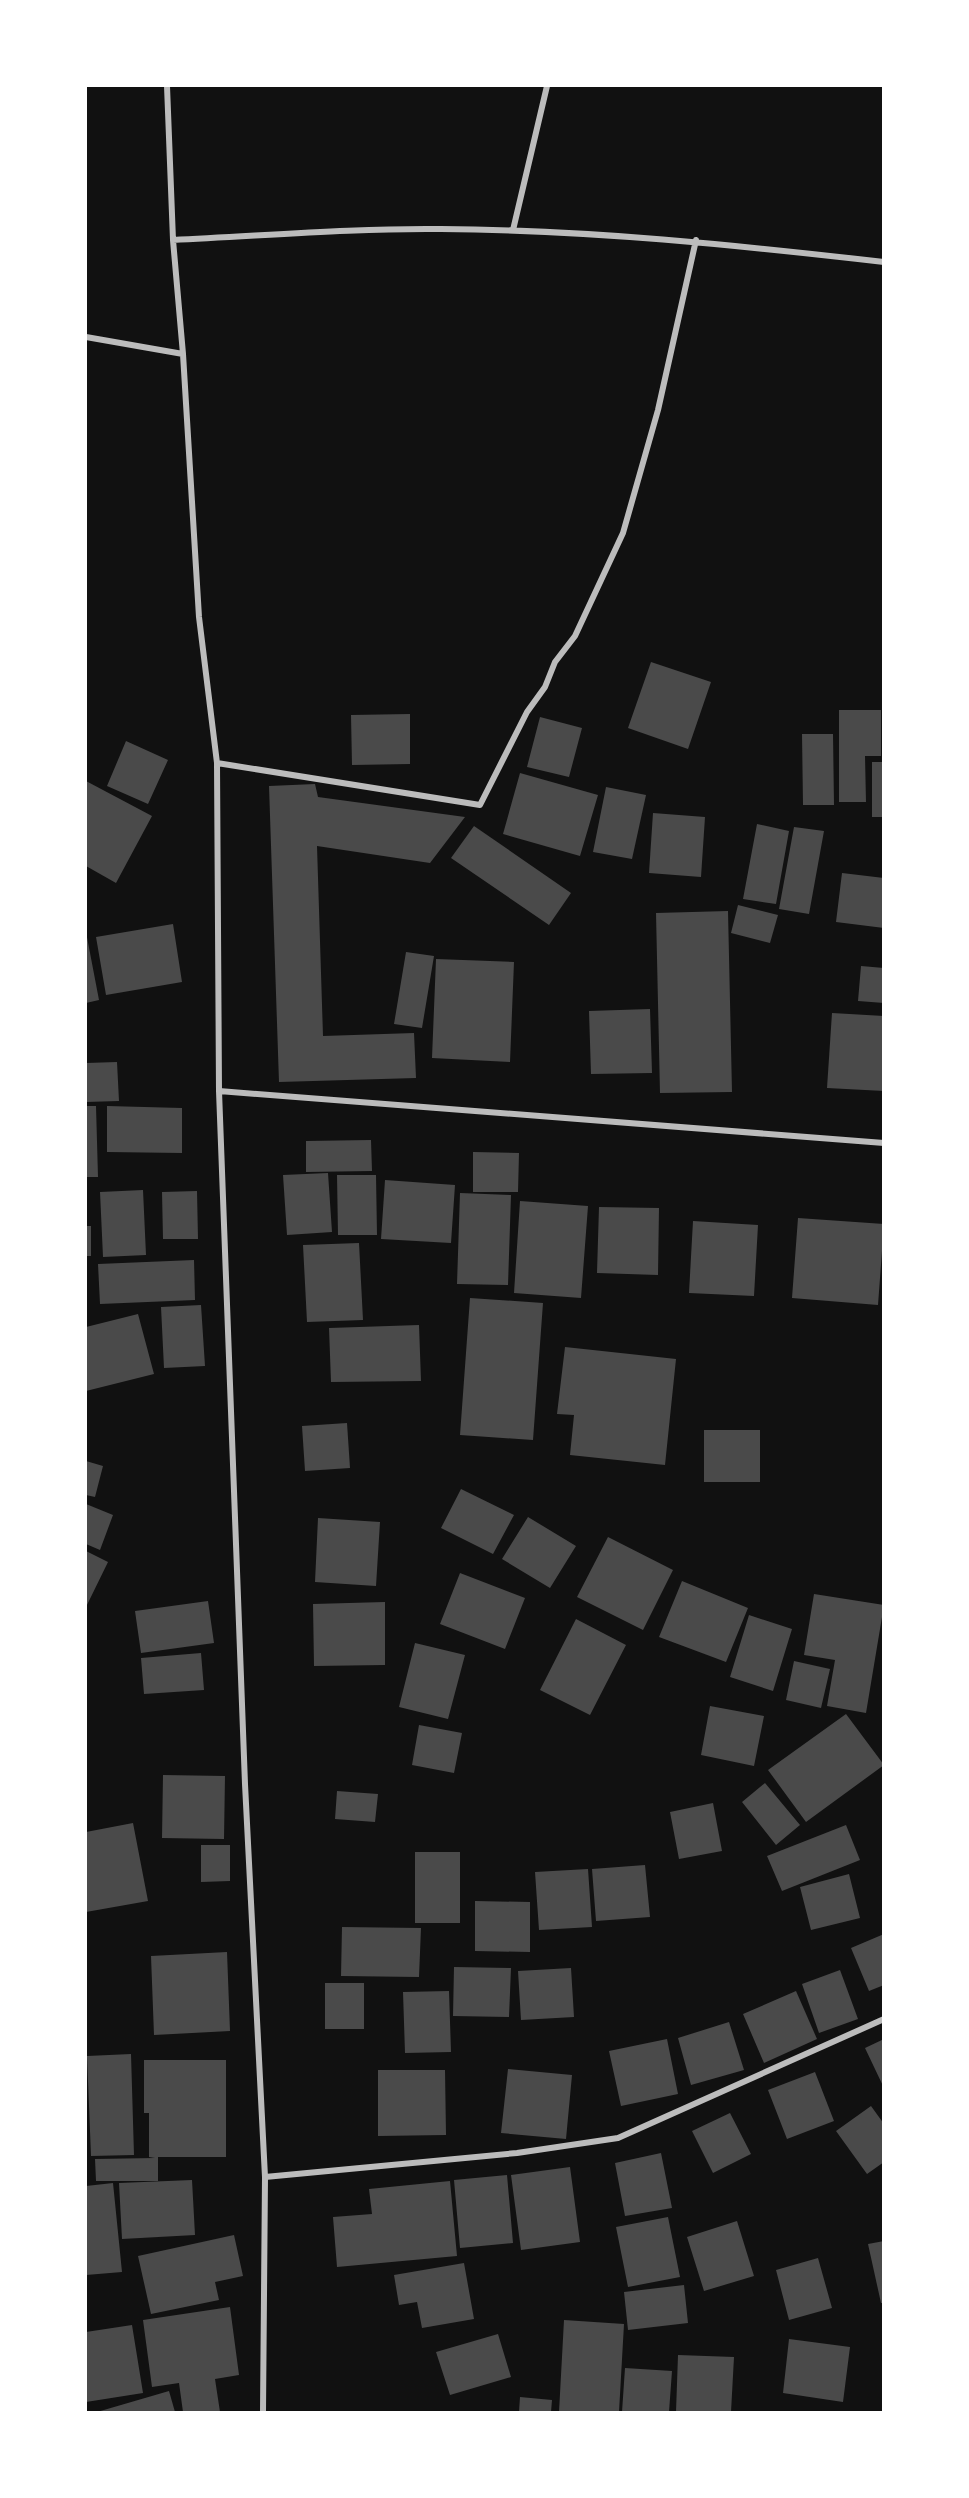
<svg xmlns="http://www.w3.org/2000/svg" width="969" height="2498" viewBox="0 0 969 2498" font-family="Raleway,sans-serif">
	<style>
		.building { fill: #4a4a4a }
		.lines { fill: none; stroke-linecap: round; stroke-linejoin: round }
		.minor { stroke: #bcbcbc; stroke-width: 6 }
	</style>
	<rect width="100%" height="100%" fill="#111"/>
	<path class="building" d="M 651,662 L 711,682 L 688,749 L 628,728 Z
		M 839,710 L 881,710 L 881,756 L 865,756 L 866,802 L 839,802 Z
		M 410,714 L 410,764 L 352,765 L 351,715 Z
		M 540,717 L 582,728 L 569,777 L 527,767 Z
		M 802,734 L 833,734 L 834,805 L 803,805 Z
		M 126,741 L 168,760 L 148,804 L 107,786 Z
		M 872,762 L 884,762 L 884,817 L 872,817 Z
		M 520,773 L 598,795 L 580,856 L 503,834 Z
		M 86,781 L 152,816 L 116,883 L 86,866 Z
		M 315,784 L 318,797 L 465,817 L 430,863 L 317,846 L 323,1036 L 414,1033 L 416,1078 L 279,1082 L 269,786 Z
		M 606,787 L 646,795 L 632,859 L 593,852 Z
		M 653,813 L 705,817 L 701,877 L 649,873 Z
		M 757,824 L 789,831 L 776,904 L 743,899 Z
		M 474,826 L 571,893 L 549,925 L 451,858 Z
		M 794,827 L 824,831 L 809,914 L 779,909 Z
		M 842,873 L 884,878 L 884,928 L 836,922 Z
		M 738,905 L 778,915 L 770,943 L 731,933 Z
		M 728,911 L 732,1092 L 660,1093 L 656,913 Z
		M 173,924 L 182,982 L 106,995 L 96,937 Z
		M 86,932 L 99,1000 L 86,1003 Z
		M 406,952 L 434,956 L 422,1028 L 394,1024 Z
		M 436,959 L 514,962 L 510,1062 L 432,1058 Z
		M 861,966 L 884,968 L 884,1003 L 858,1001 Z
		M 650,1009 L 652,1073 L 591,1074 L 589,1011 Z
		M 832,1013 L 884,1016 L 884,1091 L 827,1088 Z
		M 117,1062 L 119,1101 L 86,1102 L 86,1063 Z
		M 86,1106 L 96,1106 L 98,1177 L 86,1177 Z
		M 107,1106 L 182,1108 L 182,1153 L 107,1152 Z
		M 371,1140 L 372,1171 L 306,1172 L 306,1141 Z
		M 473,1152 L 519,1153 L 518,1192 L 473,1192 Z
		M 328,1173 L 332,1232 L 287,1235 L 283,1175 Z
		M 337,1175 L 376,1175 L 377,1235 L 338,1235 Z
		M 385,1180 L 455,1185 L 451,1243 L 381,1239 Z
		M 143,1190 L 146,1255 L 103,1257 L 100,1192 Z
		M 197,1191 L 198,1239 L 163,1239 L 162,1192 Z
		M 460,1193 L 511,1195 L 508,1285 L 457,1284 Z
		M 520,1201 L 588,1206 L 581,1298 L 514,1293 Z
		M 599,1207 L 659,1208 L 658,1275 L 597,1273 Z
		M 798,1218 L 884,1224 L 878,1305 L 792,1298 Z
		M 693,1221 L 758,1225 L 754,1296 L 689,1293 Z
		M 86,1226 L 91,1226 L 91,1256 L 86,1256 Z
		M 359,1243 L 363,1320 L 307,1322 L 303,1245 Z
		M 194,1260 L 195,1300 L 100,1304 L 98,1264 Z
		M 470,1298 L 543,1303 L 533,1440 L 460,1435 Z
		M 201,1305 L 205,1366 L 164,1368 L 161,1307 Z
		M 138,1314 L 154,1374 L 86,1391 L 86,1327 Z
		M 419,1325 L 421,1381 L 331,1382 L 329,1328 Z
		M 565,1347 L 676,1359 L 665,1465 L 570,1455 L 574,1415 L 557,1414 Z
		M 347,1423 L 350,1468 L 305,1471 L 302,1426 Z
		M 704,1430 L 760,1430 L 760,1482 L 704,1482 Z
		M 86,1461 L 103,1466 L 95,1497 L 86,1495 Z
		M 461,1489 L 514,1515 L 493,1554 L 441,1528 Z
		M 86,1504 L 113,1515 L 100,1550 L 86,1544 Z
		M 528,1517 L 576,1546 L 550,1588 L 502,1559 Z
		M 318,1518 L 380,1522 L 376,1586 L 315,1582 Z
		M 608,1537 L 673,1570 L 643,1630 L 577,1597 Z
		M 86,1551 L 108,1562 L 86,1607 Z
		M 460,1573 L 525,1598 L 505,1649 L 440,1624 Z
		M 682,1581 L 748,1608 L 726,1662 L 659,1637 Z
		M 814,1594 L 884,1605 L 866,1713 L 827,1706 L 835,1660 L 804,1655 Z
		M 208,1601 L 214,1643 L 141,1653 L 135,1611 Z
		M 385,1602 L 385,1665 L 314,1666 L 313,1604 Z
		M 749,1615 L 792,1629 L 773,1691 L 730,1677 Z
		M 576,1619 L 626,1645 L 590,1715 L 540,1690 Z
		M 415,1643 L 465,1655 L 448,1719 L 399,1707 Z
		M 201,1653 L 204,1690 L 144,1694 L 141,1658 Z
		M 794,1661 L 830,1669 L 821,1708 L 786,1700 Z
		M 710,1706 L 764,1716 L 754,1766 L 701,1755 Z
		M 846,1714 L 884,1765 L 806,1822 L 768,1770 Z
		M 419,1725 L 462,1733 L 454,1773 L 412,1765 Z
		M 163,1775 L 225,1776 L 224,1839 L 162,1838 Z
		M 765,1783 L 800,1825 L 776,1845 L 742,1802 Z
		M 337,1791 L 378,1794 L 375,1822 L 335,1819 Z
		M 713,1803 L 722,1851 L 679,1859 L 670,1812 Z
		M 133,1823 L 148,1901 L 86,1912 L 86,1832 Z
		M 846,1825 L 860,1860 L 782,1891 L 767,1856 Z
		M 201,1845 L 230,1845 L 230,1881 L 201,1882 Z
		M 415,1852 L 460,1852 L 460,1923 L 415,1923 Z
		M 645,1865 L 650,1917 L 596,1921 L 592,1869 Z
		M 588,1869 L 592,1927 L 539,1930 L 535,1872 Z
		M 849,1874 L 860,1918 L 811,1930 L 800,1887 Z
		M 475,1901 L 530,1902 L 530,1952 L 475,1951 Z
		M 342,1927 L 421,1928 L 419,1977 L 341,1976 Z
		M 884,1934 L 884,1985 L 869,1991 L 851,1948 Z
		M 227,1952 L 230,2031 L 154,2035 L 151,1956 Z
		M 454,1967 L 511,1968 L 509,2017 L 453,2016 Z
		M 571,1968 L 574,2017 L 521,2020 L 518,1971 Z
		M 840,1970 L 858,2019 L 819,2033 L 802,1984 Z
		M 325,1983 L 364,1983 L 364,2029 L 325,2029 Z
		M 449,1991 L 451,2052 L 405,2053 L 403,1992 Z
		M 796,1991 L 817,2039 L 764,2063 L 743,2014 Z
		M 729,2022 L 744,2070 L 691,2085 L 678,2038 Z
		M 667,2039 L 678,2094 L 621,2106 L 609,2051 Z
		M 884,2039 L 884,2088 L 865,2048 Z
		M 131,2054 L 134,2155 L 91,2156 L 87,2056 Z
		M 144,2060 L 226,2060 L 226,2157 L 158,2157 L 158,2181 L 96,2181 L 95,2159 L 155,2158 L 149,2157 L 149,2113 L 144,2113 Z
		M 508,2069 L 572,2075 L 566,2139 L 501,2133 Z
		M 378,2070 L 445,2070 L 446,2135 L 378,2136 Z
		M 815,2072 L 834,2121 L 787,2139 L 768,2090 Z
		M 871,2106 L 884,2124 L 884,2162 L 867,2174 L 836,2131 Z
		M 730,2113 L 751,2154 L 713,2173 L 692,2131 Z
		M 661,2153 L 672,2208 L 625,2216 L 615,2163 Z
		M 570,2167 L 580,2242 L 521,2250 L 511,2175 Z
		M 507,2175 L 513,2243 L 460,2248 L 454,2180 Z
		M 192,2180 L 195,2235 L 122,2239 L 119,2183 Z
		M 450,2181 L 457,2256 L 337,2267 L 333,2217 L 372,2214 L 369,2189 Z
		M 113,2183 L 122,2272 L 86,2275 L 86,2186 Z
		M 668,2217 L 680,2277 L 628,2287 L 616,2227 Z
		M 737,2221 L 754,2276 L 704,2291 L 687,2237 Z
		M 234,2235 L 243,2276 L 215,2282 L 219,2300 L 151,2314 L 138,2256 Z
		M 884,2241 L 884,2303 L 881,2303 L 868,2244 Z
		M 818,2258 L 832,2308 L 789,2320 L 776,2270 Z
		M 464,2263 L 474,2319 L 422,2328 L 417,2302 L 399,2305 L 394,2275 Z
		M 684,2285 L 688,2323 L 628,2330 L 624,2292 Z
		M 230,2307 L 239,2375 L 215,2379 L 220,2412 L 183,2412 L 179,2383 L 152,2387 L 143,2320 Z
		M 564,2320 L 624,2324 L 619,2412 L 559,2412 Z
		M 132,2325 L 143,2393 L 86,2402 L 86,2332 Z
		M 498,2334 L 511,2377 L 450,2395 L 436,2352 Z
		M 789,2339 L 850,2347 L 843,2402 L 783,2393 Z
		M 678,2355 L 734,2357 L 731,2412 L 676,2412 Z
		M 625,2368 L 672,2371 L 669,2412 L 622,2412 Z
		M 169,2391 L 175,2412 L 97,2412 Z
		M 520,2397 L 552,2400 L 551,2412 L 519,2412 Z"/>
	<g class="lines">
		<path class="minor" d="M 167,86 L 173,240 L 183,354 L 199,617 L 217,763 L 219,1091 L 245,1784 L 265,2177 L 263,2412
			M 513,230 L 547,86
			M 173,240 C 262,236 352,228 441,229 C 590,230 736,245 884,262
			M 86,337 L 183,354
			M 217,763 L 480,805 L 527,712 L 545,687 L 555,662 L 575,636 L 623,533 L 658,410 L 696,240
			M 219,1091 L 884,1143
			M 265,2177 L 517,2153 L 618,2138 L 884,2019"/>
	</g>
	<rect width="969" height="2498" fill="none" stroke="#ffffff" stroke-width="174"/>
</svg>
